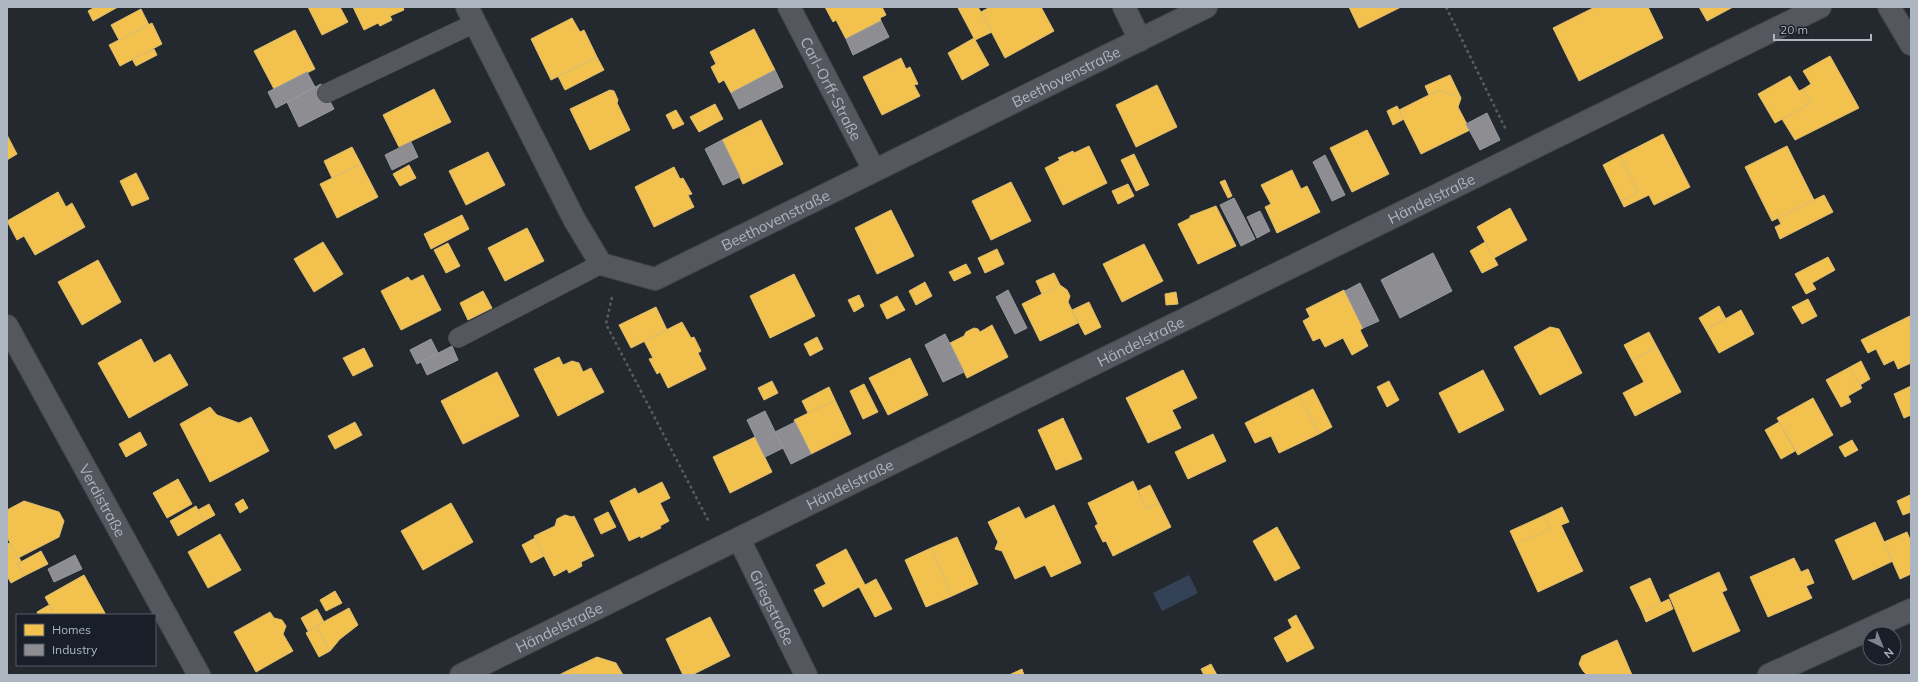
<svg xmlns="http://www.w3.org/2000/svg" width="1918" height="682" viewBox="0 0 1918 682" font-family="Mulish,sans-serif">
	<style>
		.water { fill: #334256 }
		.homes { fill: #f2c14e; stroke: #ddbd70 }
		.industry { fill: #8d8d92; stroke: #9799a0 }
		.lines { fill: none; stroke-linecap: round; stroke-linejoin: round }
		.lane-casing { stroke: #404448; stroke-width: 20 }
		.street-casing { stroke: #404448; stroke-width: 24 }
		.path { stroke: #585c61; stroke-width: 2.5; stroke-dasharray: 3 3; stroke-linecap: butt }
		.lane { stroke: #54575d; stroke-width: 19 }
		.street { stroke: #54575d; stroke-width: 22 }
		.labels { text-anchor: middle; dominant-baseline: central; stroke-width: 4; stroke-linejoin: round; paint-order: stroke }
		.street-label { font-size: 15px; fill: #adb5c1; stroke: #191f29 }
	</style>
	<rect width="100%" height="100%" fill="#24292f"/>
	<path class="water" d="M 1189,575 L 1198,593 L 1162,611 L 1153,593 Z"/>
	<path class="homes" d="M 95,7 L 118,7 L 93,21 L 88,11 Z
		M 308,7 L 340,7 L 348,22 L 322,35 Z
		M 353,7 L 403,7 L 404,10 L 390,16 L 392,20 L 380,26 L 378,23 L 364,30 Z
		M 825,7 L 882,7 L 886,15 L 880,18 L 881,21 L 846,39 L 836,20 L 833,22 Z
		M 961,7 L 978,7 L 992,32 L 975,40 L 958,8 Z
		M 990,7 L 1041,7 L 1054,31 L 1005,58 L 981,12 Z
		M 1349,7 L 1401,7 L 1359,28 Z
		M 1595,7 L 1648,7 L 1663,38 L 1579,81 L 1553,28 Z
		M 1699,7 L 1733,7 L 1707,21 Z
		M 141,9 L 149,25 L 119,40 L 111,25 Z
		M 572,18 L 580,32 L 584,30 L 597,57 L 551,80 L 531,39 Z
		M 152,23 L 162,44 L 120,66 L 109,45 Z
		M 754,29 L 775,70 L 731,93 L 724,80 L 719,83 L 711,67 L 716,64 L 710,52 Z
		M 295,30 L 315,69 L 274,89 L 254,51 Z
		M 974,38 L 989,65 L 962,80 L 948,53 Z
		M 154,49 L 157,55 L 136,66 L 132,59 Z
		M 1830,56 L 1859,108 L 1795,140 L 1782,119 L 1811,103 L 1803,89 L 1811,84 L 1803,71 Z
		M 597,57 L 604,70 L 565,90 L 558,76 Z
		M 901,58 L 906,69 L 910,67 L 918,84 L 914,85 L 920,96 L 882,115 L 863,77 Z
		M 1450,75 L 1461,98 L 1439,90 L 1429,95 L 1425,86 Z
		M 1790,76 L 1799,91 L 1803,89 L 1811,103 L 1775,123 L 1758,94 Z
		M 1157,85 L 1177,127 L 1136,147 L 1116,105 Z
		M 434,89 L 451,122 L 399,147 L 383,115 Z
		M 610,90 L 614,91 L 618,100 L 617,103 L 630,130 L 590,150 L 570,109 Z
		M 1439,90 L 1461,98 L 1458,107 L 1470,130 L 1421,154 L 1399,110 Z
		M 715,104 L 723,119 L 699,132 L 690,117 Z
		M 1397,106 L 1404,119 L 1393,125 L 1387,111 Z
		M 676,110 L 684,124 L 673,129 L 666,115 Z
		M 761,120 L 783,164 L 743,184 L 722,140 Z
		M 1367,130 L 1389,174 L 1352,192 L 1330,148 Z
		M 1663,134 L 1690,187 L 1654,205 L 1649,195 L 1624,207 L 1621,201 L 1638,192 L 1620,156 Z
		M 7,135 L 17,154 L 7,160 Z
		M 1089,146 L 1107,183 L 1063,205 L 1045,168 L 1060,160 L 1058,158 L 1073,151 L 1074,153 Z
		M 1787,146 L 1814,200 L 1772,221 L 1745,167 Z
		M 352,147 L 361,164 L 332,178 L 324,161 Z
		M 488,152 L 505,185 L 466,205 L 449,171 Z
		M 1134,154 L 1149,185 L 1136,191 L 1121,160 Z
		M 1620,156 L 1638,192 L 1621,201 L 1603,165 Z
		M 361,164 L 378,197 L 337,218 L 320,184 Z
		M 409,165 L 416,178 L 400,186 L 393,174 Z
		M 674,167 L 680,179 L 683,178 L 692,194 L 688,195 L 694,207 L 654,227 L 635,187 Z
		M 1292,170 L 1301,189 L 1307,186 L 1320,212 L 1277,233 L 1265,207 L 1271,204 L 1261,185 Z
		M 136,173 L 149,199 L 132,206 L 120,181 Z
		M 1225,180 L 1232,196 L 1228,198 L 1220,182 Z
		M 1011,182 L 1031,221 L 991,240 L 972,201 Z
		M 1128,184 L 1134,196 L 1118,204 L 1112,191 Z
		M 58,192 L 66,207 L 72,203 L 85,227 L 35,255 L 24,236 L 17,240 L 7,221 Z
		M 1824,195 L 1833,212 L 1780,239 L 1775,227 L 1781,224 L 1778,218 Z
		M 1216,206 L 1236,246 L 1198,264 L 1178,224 L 1190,218 L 1190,216 Z
		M 1510,208 L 1527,240 L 1494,258 L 1477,227 Z
		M 891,210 L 914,256 L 877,274 L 855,228 Z
		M 462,215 L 469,229 L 431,249 L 424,234 Z
		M 527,228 L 544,261 L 505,281 L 488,248 Z
		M 323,242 L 343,274 L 314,292 L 294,259 Z
		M 1485,242 L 1498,265 L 1482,273 L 1470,251 Z
		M 448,243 L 460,266 L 446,273 L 434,250 Z
		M 1144,244 L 1163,281 L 1122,302 L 1103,264 Z
		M 997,249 L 1004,264 L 985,273 L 978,258 Z
		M 1828,257 L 1835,270 L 1812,283 L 1816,289 L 1806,294 L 1795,274 Z
		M 98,260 L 121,302 L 82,325 L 58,282 Z
		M 966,264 L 971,273 L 954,281 L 949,272 Z
		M 1054,273 L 1060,285 L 1042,294 L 1036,281 Z
		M 794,274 L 815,316 L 770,338 L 750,296 Z
		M 423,275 L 441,310 L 401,330 L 381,291 L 408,277 L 411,281 Z
		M 925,282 L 932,296 L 916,305 L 909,291 Z
		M 1060,285 L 1067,290 L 1070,296 L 1068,302 L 1078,323 L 1040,341 L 1022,304 Z
		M 1344,290 L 1363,328 L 1360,330 L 1368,346 L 1352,355 L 1343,338 L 1325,347 L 1320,338 L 1313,341 L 1303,321 L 1310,317 L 1306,309 Z
		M 483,291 L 492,308 L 468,320 L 460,303 Z
		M 1176,292 L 1178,304 L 1166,305 L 1165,294 Z
		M 859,295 L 864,306 L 854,312 L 848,300 Z
		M 897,296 L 905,310 L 887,319 L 880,305 Z
		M 1808,299 L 1817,316 L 1802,324 L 1792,307 Z
		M 1089,302 L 1101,327 L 1085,335 L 1072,310 Z
		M 1719,306 L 1726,319 L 1706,330 L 1699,318 Z
		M 656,307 L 667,330 L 631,348 L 619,325 Z
		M 1741,310 L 1754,334 L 1719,353 L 1706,330 Z
		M 1910,316 L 1911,363 L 1898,369 L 1894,360 L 1884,365 L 1876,349 L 1868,353 L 1861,340 Z
		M 682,322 L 691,338 L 694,337 L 701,351 L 698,353 L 706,369 L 668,388 L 660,372 L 657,374 L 649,359 L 653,358 L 644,341 Z
		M 992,325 L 1008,357 L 967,378 L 950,343 L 964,336 L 966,332 L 974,328 L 978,329 L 980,332 Z
		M 1550,327 L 1559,329 L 1582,373 L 1540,395 L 1514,347 Z
		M 1649,332 L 1657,347 L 1632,360 L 1624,345 Z
		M 817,337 L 823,349 L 810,356 L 804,344 Z
		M 141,339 L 154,363 L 170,354 L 188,385 L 129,418 L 98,363 Z
		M 1657,347 L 1681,392 L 1635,416 L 1623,393 L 1644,382 L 1632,360 Z
		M 364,348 L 373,366 L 353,376 L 343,358 Z
		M 559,357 L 563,365 L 572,361 L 579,363 L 583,372 L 591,368 L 604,392 L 558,416 L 534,369 Z
		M 910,358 L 928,395 L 888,415 L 869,378 Z
		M 1861,361 L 1870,379 L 1860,385 L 1850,367 Z
		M 1850,367 L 1862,388 L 1848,396 L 1851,402 L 1841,407 L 1826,380 Z
		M 1183,370 L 1197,398 L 1172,410 L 1181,428 L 1148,443 L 1126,398 Z
		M 1483,370 L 1504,410 L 1459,433 L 1439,393 Z
		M 497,372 L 519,416 L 463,444 L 441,401 Z
		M 772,381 L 778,393 L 764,400 L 758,388 Z
		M 1389,381 L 1399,400 L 1387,407 L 1377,387 Z
		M 864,384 L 878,412 L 863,419 L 850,391 Z
		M 1911,386 L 1911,415 L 1904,418 L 1894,394 Z
		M 829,387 L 835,400 L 808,413 L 802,401 Z
		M 1313,389 L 1332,427 L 1319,434 L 1299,396 Z
		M 1299,396 L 1319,434 L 1279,453 L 1271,436 L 1255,443 L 1245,423 Z
		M 1813,398 L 1833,435 L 1798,455 L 1777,418 Z
		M 835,400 L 851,434 L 811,454 L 794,420 Z
		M 210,407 L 217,415 L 239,423 L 251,417 L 269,451 L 210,482 L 180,424 Z
		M 1063,418 L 1082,459 L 1056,470 L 1038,430 Z
		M 355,422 L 362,435 L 335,449 L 328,436 Z
		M 1779,422 L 1795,451 L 1781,459 L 1765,430 Z
		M 140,432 L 147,445 L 126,457 L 119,444 Z
		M 1213,434 L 1226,461 L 1188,479 L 1175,452 Z
		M 755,437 L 772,472 L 730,493 L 713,457 Z
		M 1852,440 L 1858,450 L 1845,457 L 1839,447 Z
		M 178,479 L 192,504 L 167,518 L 153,493 Z
		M 1133,481 L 1146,509 L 1159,503 L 1171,527 L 1113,556 L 1106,541 L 1103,542 L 1095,526 L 1098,524 L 1088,503 Z
		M 662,482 L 670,498 L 660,503 L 669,521 L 660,526 L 661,528 L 641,538 L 640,536 L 629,541 L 610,501 L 635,488 L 638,494 Z
		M 1150,485 L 1159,503 L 1146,509 L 1138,491 Z
		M 1910,495 L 1911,512 L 1903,515 L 1897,501 Z
		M 243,499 L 248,508 L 240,513 L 235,504 Z
		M 24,501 L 59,512 L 64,521 L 59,537 L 18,558 L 7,537 L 7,510 Z
		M 451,503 L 473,542 L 423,570 L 401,531 Z
		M 209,504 L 215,515 L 204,521 L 198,510 Z
		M 1054,505 L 1081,563 L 1051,577 L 1045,565 L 1015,579 L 1002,551 L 995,549 L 998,542 L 988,522 L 1019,507 L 1025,519 Z
		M 196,506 L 204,521 L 178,536 L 170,521 Z
		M 1562,507 L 1569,522 L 1561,525 L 1583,571 L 1538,592 L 1516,544 L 1550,529 L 1543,516 Z
		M 608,512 L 616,527 L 601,534 L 594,519 Z
		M 565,515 L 572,517 L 574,516 L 594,556 L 581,562 L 582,566 L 569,573 L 567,569 L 554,576 L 534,536 L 555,526 L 557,519 Z
		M 1543,516 L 1550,529 L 1516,544 L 1510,531 Z
		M 1875,522 L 1893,561 L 1853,580 L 1835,540 Z
		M 1277,527 L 1300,568 L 1275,581 L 1253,541 Z
		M 1907,532 L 1911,542 L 1911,574 L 1900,579 L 1884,542 Z
		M 220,534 L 241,570 L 208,588 L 188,552 Z
		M 957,537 L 978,584 L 952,596 L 931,548 Z
		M 535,538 L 544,556 L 531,563 L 522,545 Z
		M 10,543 L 21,561 L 17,564 L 24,576 L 11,583 L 7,576 L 7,544 Z
		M 931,548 L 952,596 L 926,607 L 905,560 Z
		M 846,549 L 865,585 L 876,579 L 892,609 L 875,617 L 859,587 L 823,607 L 814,590 L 826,584 L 816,565 Z
		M 41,551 L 48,564 L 24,576 L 17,564 Z
		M 1794,558 L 1801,572 L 1808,569 L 1814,583 L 1806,586 L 1812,598 L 1768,617 L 1750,577 Z
		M 1719,572 L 1727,590 L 1722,592 L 1740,631 L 1693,652 L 1669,595 Z
		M 84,575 L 106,615 L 55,615 L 45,597 Z
		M 1650,578 L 1661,603 L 1642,612 L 1630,587 Z
		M 335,591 L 342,603 L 326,611 L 320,600 Z
		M 1669,599 L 1673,609 L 1646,622 L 1642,612 Z
		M 49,605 L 55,615 L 38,615 L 37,612 Z
		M 349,608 L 358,625 L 340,639 L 330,651 L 316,626 Z
		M 317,609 L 324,622 L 308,631 L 301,618 Z
		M 270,612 L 274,618 L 282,620 L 286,626 L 283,634 L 293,651 L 256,672 L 234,632 Z
		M 1296,615 L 1314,648 L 1287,662 L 1274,638 L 1292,628 L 1288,620 Z
		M 710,617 L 730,656 L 692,675 L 683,675 L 666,639 Z
		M 316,626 L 330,651 L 319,657 L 306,633 Z
		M 1617,640 L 1632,675 L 1587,675 L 1583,671 L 1579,664 L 1582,656 Z
		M 597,657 L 616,663 L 623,675 L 574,675 L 571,669 Z
		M 1211,664 L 1217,675 L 1204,675 L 1201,669 Z
		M 571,669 L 574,675 L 559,675 Z
		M 1022,669 L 1024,675 L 1009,675 Z"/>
	<path class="industry" d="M 881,21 L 889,37 L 853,55 L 846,39 Z
		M 775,70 L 783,87 L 739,109 L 731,93 Z
		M 307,72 L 315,87 L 276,108 L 268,92 Z
		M 321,84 L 334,109 L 299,127 L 287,102 Z
		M 1487,113 L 1500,140 L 1480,150 L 1466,124 Z
		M 722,140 L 740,177 L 723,185 L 705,149 Z
		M 411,142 L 418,157 L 392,170 L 385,155 Z
		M 1325,155 L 1345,195 L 1332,201 L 1313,162 Z
		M 1234,198 L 1255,239 L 1241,246 L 1220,205 Z
		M 1260,211 L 1270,231 L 1257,238 L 1247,217 Z
		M 1433,253 L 1452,291 L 1400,318 L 1381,280 Z
		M 1360,283 L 1379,321 L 1363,328 L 1345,291 Z
		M 1008,290 L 1027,328 L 1015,334 L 996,297 Z
		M 945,334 L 964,372 L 943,382 L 925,345 Z
		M 431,339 L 438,353 L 417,364 L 410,350 Z
		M 452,346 L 458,360 L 427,375 L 421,362 Z
		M 765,411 L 783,448 L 765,457 L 747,420 Z
		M 795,422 L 811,454 L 791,464 L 775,432 Z
		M 75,555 L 82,569 L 54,582 L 48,569 Z"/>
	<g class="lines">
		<defs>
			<path id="lane" d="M 327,93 L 475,23
				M 458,338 L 601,264"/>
			<g id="street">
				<path id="s1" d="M 467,7 L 574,219 L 601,264 L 655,279 L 1206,7"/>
				<path id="s2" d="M 789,7 L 874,170"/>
				<path d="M 1124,7 L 1140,40"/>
				<path d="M 1889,7 L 1911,44"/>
				<path id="s3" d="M 7,326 L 199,675"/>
				<path id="s4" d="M 739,539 L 806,675"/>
				<path id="s5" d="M 461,675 L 1820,7"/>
				<path d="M 1769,675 L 1911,610"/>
			</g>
		</defs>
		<use href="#lane" class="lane-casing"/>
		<use href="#street" class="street-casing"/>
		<path class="path" d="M 1446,7 L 1506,130
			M 612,297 L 606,324 L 709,522"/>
		<use href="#lane" class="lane"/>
		<use href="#street" class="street"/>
	</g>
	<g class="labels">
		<g class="street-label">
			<text stroke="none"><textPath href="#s1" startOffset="804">Beethovenstraße</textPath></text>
			<text stroke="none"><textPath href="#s2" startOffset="92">Carl-Orff-Straße</textPath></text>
			<text stroke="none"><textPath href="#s5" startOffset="1081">Händelstraße</textPath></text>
			<text stroke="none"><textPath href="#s1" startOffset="480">Beethovenstraße</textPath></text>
			<text stroke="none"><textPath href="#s5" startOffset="757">Händelstraße</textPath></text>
			<text stroke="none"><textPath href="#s5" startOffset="433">Händelstraße</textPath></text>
			<text stroke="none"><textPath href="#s3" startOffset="199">Verdistraße</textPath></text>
			<text stroke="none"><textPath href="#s4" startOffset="76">Griegstraße</textPath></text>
			<text stroke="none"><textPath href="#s5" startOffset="109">Händelstraße</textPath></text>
		</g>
	</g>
	<rect width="1918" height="682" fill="none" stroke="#adb5c1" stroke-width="16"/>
	<rect x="16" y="614" width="140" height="52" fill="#191f29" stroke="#545b66"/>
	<rect x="24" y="624" width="20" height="12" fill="#f2c14e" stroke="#545b66"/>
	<text x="52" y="634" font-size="12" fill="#adb5c1">Homes</text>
	<rect x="24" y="644" width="20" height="12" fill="#8d8d92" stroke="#545b66"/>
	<text x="52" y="654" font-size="12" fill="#adb5c1">Industry</text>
	<g transform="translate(1882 646) rotate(137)"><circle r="19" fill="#191f29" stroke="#545b66"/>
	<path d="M0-3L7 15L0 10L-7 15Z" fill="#7d848e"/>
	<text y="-6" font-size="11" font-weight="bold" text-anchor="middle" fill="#adb5c1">N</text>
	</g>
	<path d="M1774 34v6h97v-6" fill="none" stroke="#adb5c1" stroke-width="2"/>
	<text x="1780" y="34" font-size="12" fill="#adb5c1" stroke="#191f29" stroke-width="3" paint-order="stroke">20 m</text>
</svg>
